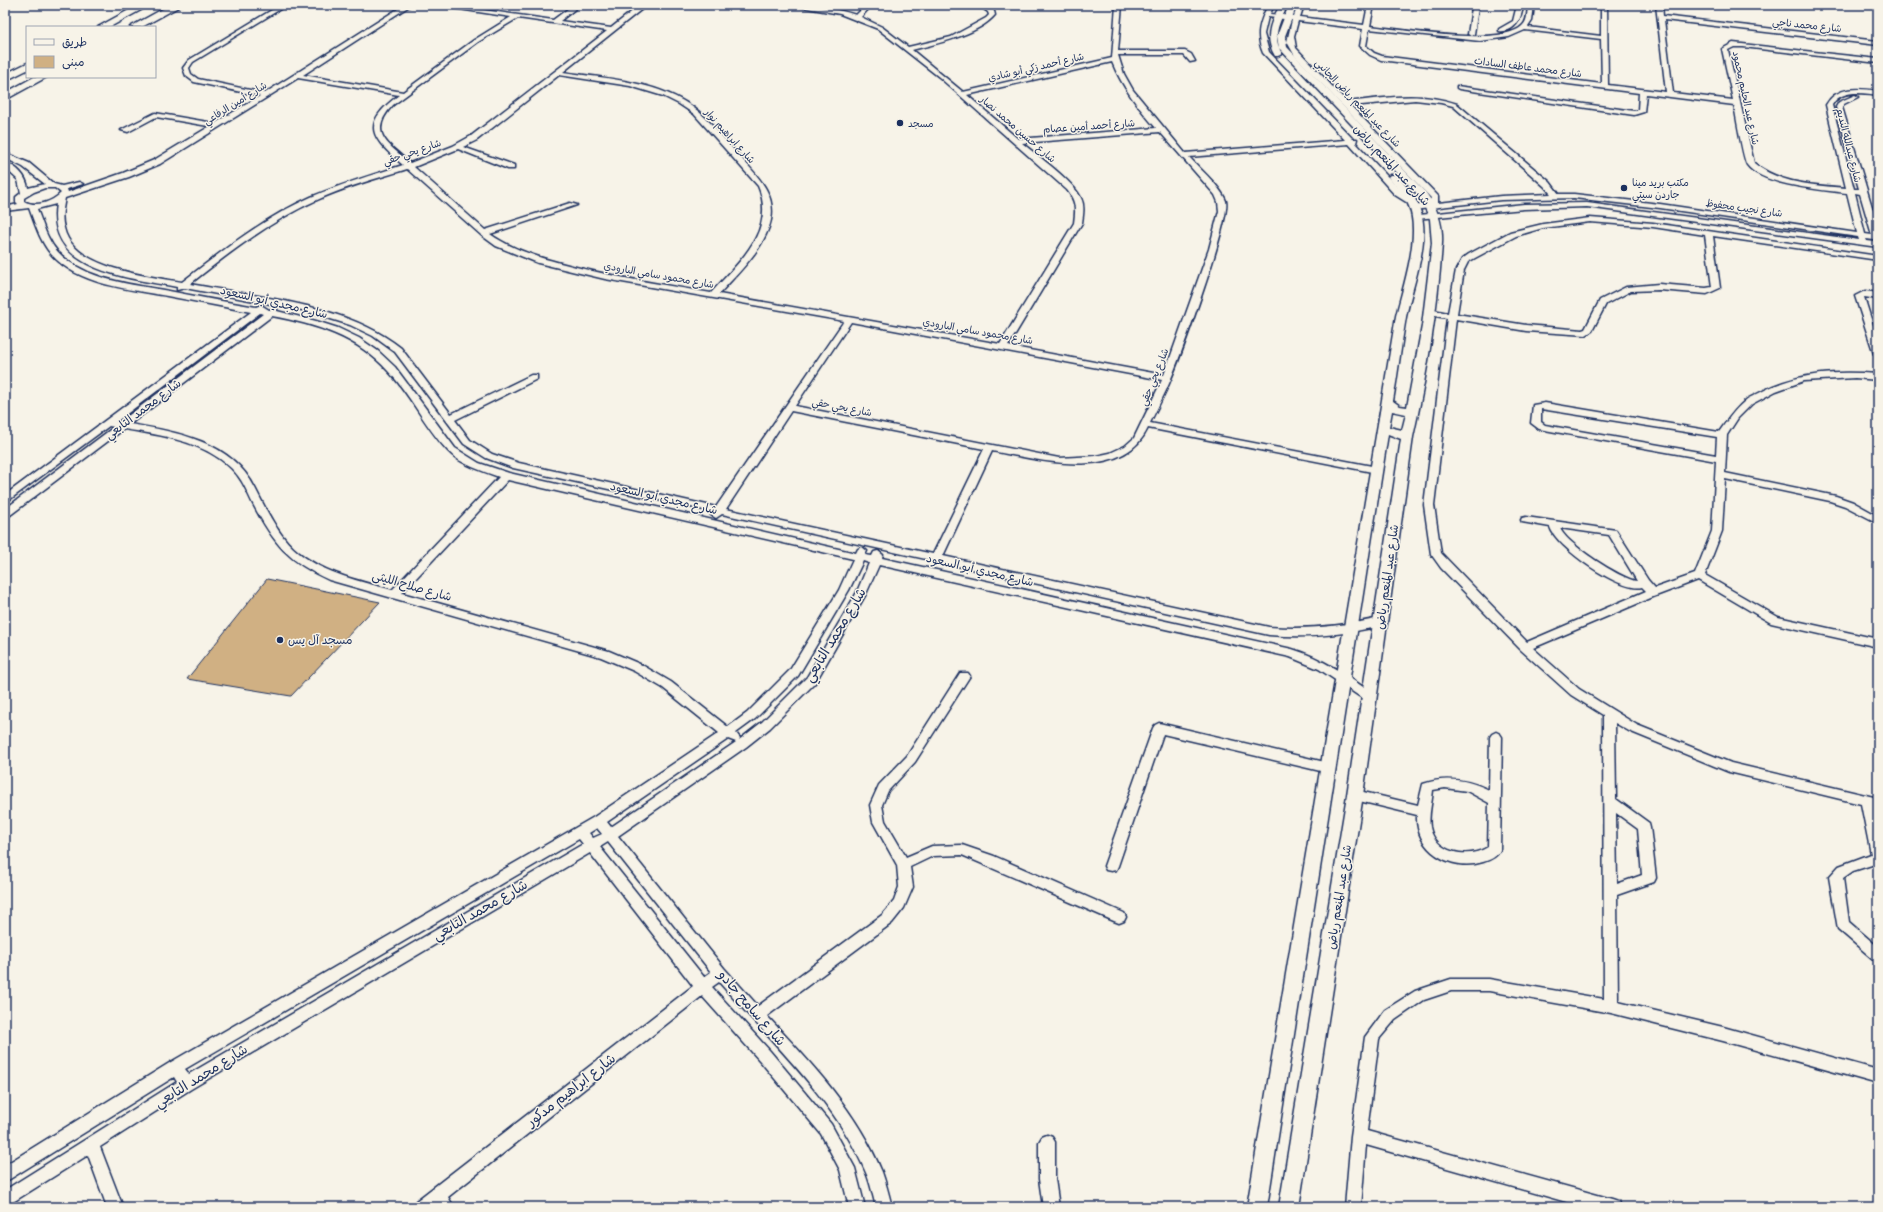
<svg xmlns="http://www.w3.org/2000/svg" width="1883" height="1212" viewBox="0 0 1883 1212" font-family="Itim,'Playpen Sans Arabic',sans-serif">
	<style>
		.building { fill: #d0b083; stroke: #1b2f5e }
		.lines { fill: none; stroke-linecap: round; stroke-linejoin: round }
		.minor-casing { stroke: #1b2f5e; stroke-width: 3 }
		.tertiary-casing { stroke: #1b2f5e; stroke-width: 3 }
		.primary-casing { stroke: #1b2f5e; stroke-width: 3 }
		.minor { fill: #f7f3e8; fill-rule: evenodd }
		.tertiary { fill: #f7f3e8; fill-rule: evenodd }
		.primary { fill: #f7f3e8; fill-rule: evenodd }
		.poi-dot { fill: #1b2f5e; stroke: #f7f3e8; stroke-width: 1.5 }
		.labels { text-anchor: middle; dominant-baseline: central; stroke-width: 3; stroke-linejoin: round; paint-order: stroke }
		.far-street-label { font-size: 10px; fill: #1b2f5e; stroke: #f7f3e8 }
		.far-poi-label { font-size: 10px; fill: #1b2f5e; stroke: #f7f3e8; text-anchor: start }
		.street-label { font-size: 12px; fill: #1b2f5e; stroke: #f7f3e8 }
		.poi-label { font-size: 12px; fill: #1b2f5e; stroke: #f7f3e8; text-anchor: start }
		.near-street-label { font-size: 14px; fill: #1b2f5e; stroke: #f7f3e8 }
	</style>
	<rect width="100%" height="100%" fill="#f7f3e8"/>
	<filter id="ink" filterUnits="userSpaceOnUse"><feTurbulence type="fractalNoise" baseFrequency=".025" numOctaves="2"/><feDisplacementMap in="SourceGraphic" scale="8" xChannelSelector="R" yChannelSelector="G"/><feConvolveMatrix kernelMatrix="1 2 1 2 8 2 1 2 1" color-interpolation-filters="sRGB"/></filter>
	<g filter="url(#ink)">
		<path class="building" d="M 267,579 L 380,602 L 291,696 L 187,679 Z"/>
		<g class="lines">
			<defs>
				<path id="minor" d="M 280,5 L 287,5 L 193,62 L 189,68 L 191,74 L 198,79 L 265,93 L 404,5 L 411,5 L 303,75 L 403,92 L 474,40 L 511,17 L 433,5 L 449,5 L 553,20 L 573,5 L 580,5 L 560,21 L 611,28 L 640,5 L 647,5 L 563,72 C 608,79 661,81 698,111 C 714,125 728,144 743,160 C 759,178 776,194 771,220 C 765,248 738,273 719,294 L 1000,344 L 1074,223 C 1076,209 1076,201 1067,190 L 939,77 L 878,29 L 840,14 L 790,5 C 812,5 835,8 856,15 L 866,5 L 872,5 L 861,17 L 882,27 L 908,47 L 951,37 L 986,18 L 989,15 L 988,12 L 978,5 L 985,5 L 994,11 L 995,15 C 978,35 936,44 912,50 L 963,92 L 1112,58 L 1116,5 L 1122,5 L 1118,51 L 1185,51 L 1191,54 L 1195,61 L 1190,62 L 1184,55 L 1118,55 L 1124,74 L 1133,90 L 1185,153 L 1345,140 L 1263,53 C 1255,34 1260,22 1268,5 L 1274,5 L 1270,14 L 1294,16 L 1298,5 L 1304,5 L 1300,17 L 1364,25 L 1368,5 L 1374,5 L 1370,26 C 1400,29 1502,48 1523,25 C 1528,20 1527,12 1528,5 L 1534,5 L 1532,21 L 1528,27 L 1601,36 L 1601,5 L 1607,5 L 1608,85 L 1666,92 L 1656,5 L 1662,5 L 1663,16 L 1878,41 L 1878,45 L 1664,20 L 1673,93 L 1733,100 L 1722,49 L 1733,43 L 1878,59 L 1878,63 L 1743,47 L 1734,47 L 1728,50 L 1754,163 C 1779,184 1815,185 1846,188 L 1826,105 C 1836,86 1859,88 1878,91 L 1878,95 C 1863,93 1841,89 1832,105 L 1854,189 L 1859,189 L 1836,107 L 1839,102 L 1855,95 L 1858,97 L 1844,104 L 1842,107 L 1878,227 L 1878,247 L 1587,207 L 1524,209 L 1416,219 L 1415,217 L 1419,215 L 1524,204 L 1587,203 L 1859,240 L 1858,237 L 1660,208 L 1574,198 L 1501,200 L 1413,210 L 1413,206 L 1428,204 L 1431,198 L 1295,56 L 1287,42 L 1292,20 L 1268,17 L 1264,34 L 1269,52 L 1353,139 L 1357,139 L 1356,143 L 1401,191 L 1418,203 L 1411,205 L 1395,195 L 1349,144 L 1189,157 C 1200,169 1221,187 1226,201 C 1231,219 1181,355 1171,379 C 1165,394 1157,408 1150,423 L 1377,467 L 1382,470 L 1377,473 L 1148,428 C 1122,483 1039,460 992,451 L 943,556 L 1269,627 C 1307,630 1343,626 1380,618 L 1386,622 C 1382,628 1372,628 1366,629 C 1333,636 1302,638 1269,635 L 722,514 L 716,518 L 711,515 L 713,512 L 513,468 L 486,458 L 464,444 L 395,352 L 373,336 L 350,325 L 302,310 L 185,288 L 177,290 L 177,287 C 130,278 45,271 56,204 L 37,209 C 43,224 47,240 58,252 C 86,281 132,284 169,291 C 198,297 227,302 256,307 L 261,305 L 269,310 L 277,308 L 277,311 L 316,321 L 338,328 L 359,338 L 378,351 L 395,367 L 455,448 L 479,463 L 509,473 L 856,553 L 858,549 L 862,547 L 867,551 L 865,555 L 872,556 L 874,552 L 878,551 L 883,555 L 882,558 L 1292,649 C 1322,658 1348,676 1373,694 L 1375,697 L 1373,700 L 1365,700 L 1319,669 L 1290,657 L 879,565 L 866,594 L 815,683 L 770,728 L 746,747 L 618,836 L 724,968 L 758,1006 L 882,915 L 894,901 L 899,887 L 897,865 L 873,822 L 870,805 L 879,785 L 907,756 L 960,673 L 968,673 L 970,676 L 968,679 L 915,762 L 888,791 L 882,805 L 885,821 L 906,857 L 932,846 L 962,845 L 994,856 L 1124,913 L 1126,917 L 1124,921 L 1119,923 L 1114,921 L 962,855 L 933,856 L 910,867 L 913,887 L 904,908 L 892,923 L 767,1016 C 811,1063 857,1111 882,1172 C 886,1183 889,1195 892,1207 L 876,1207 C 873,1196 871,1185 867,1175 C 836,1100 771,1042 719,982 L 712,987 L 770,1051 L 831,1124 L 855,1168 L 865,1207 L 849,1207 L 840,1170 L 821,1134 L 760,1061 L 702,996 L 448,1197 L 454,1207 L 414,1207 L 416,1201 L 693,986 L 590,853 L 191,1089 L 100,1147 L 123,1207 L 107,1207 L 88,1155 L 5,1207 L 5,1190 L 177,1082 L 174,1077 L 5,1182 L 5,1165 L 171,1062 L 594,817 L 719,733 L 663,688 L 634,671 L 601,657 L 329,580 C 288,561 274,544 253,504 C 247,492 242,478 231,468 C 203,441 160,435 124,429 L 9,516 L 5,517 L 5,509 L 114,427 L 109,426 L 5,503 L 5,495 L 251,312 C 223,307 195,301 167,296 C 129,289 78,285 51,254 C 40,241 35,224 29,208 L 5,211 L 5,207 L 18,204 L 16,202 L 16,197 L 21,193 L 18,180 L 5,168 L 5,163 C 17,166 26,176 28,188 L 45,184 L 23,167 L 5,158 L 5,153 L 29,163 L 54,184 L 62,186 L 79,182 L 83,184 L 67,189 L 68,192 L 123,173 L 154,160 L 260,96 L 194,82 L 186,76 L 183,68 L 189,60 ZM 518,18 L 607,31 L 471,136 L 453,146 L 410,163 C 388,144 367,133 393,105 L 478,42 ZM 1298,21 L 1363,29 L 1360,46 L 1370,55 L 1381,60 L 1639,93 L 1638,110 L 1634,111 L 1457,86 L 1457,88 L 1459,89 L 1634,115 L 1644,112 L 1646,94 L 1734,105 C 1736,115 1743,159 1747,165 C 1761,185 1823,190 1847,193 L 1857,233 L 1660,204 L 1574,194 L 1559,194 L 1550,182 L 1457,104 C 1421,91 1385,98 1347,102 L 1296,48 L 1294,36 ZM 1369,29 L 1480,41 L 1509,37 L 1525,30 L 1601,39 L 1602,84 L 1382,56 L 1374,53 L 1366,46 ZM 1112,62 C 1122,87 1139,108 1156,128 L 1018,139 L 967,95 ZM 559,75 L 630,86 L 663,96 L 679,104 L 694,114 L 758,186 C 777,230 739,262 711,293 C 665,285 618,278 572,266 C 544,259 514,251 490,234 L 577,205 L 570,203 L 485,230 L 414,167 L 458,149 L 508,169 L 514,169 L 514,165 L 463,147 L 477,140 ZM 298,78 L 399,95 C 359,125 372,138 403,165 C 372,175 341,184 311,197 C 264,218 222,251 182,282 C 148,276 73,269 64,228 C 61,218 63,208 65,198 L 129,177 L 160,164 ZM 1415,100 L 1441,103 L 1453,106 L 1544,186 L 1551,194 L 1501,196 L 1438,203 L 1438,196 L 1351,106 ZM 1160,132 L 1215,195 L 1218,202 L 1219,211 L 1209,249 L 1164,375 L 1008,346 L 1082,223 C 1083,215 1085,206 1081,198 C 1073,181 1038,156 1022,143 ZM 407,169 L 481,235 L 496,246 L 538,263 L 605,279 L 844,321 L 716,507 L 519,463 L 492,454 L 470,440 L 455,420 L 537,379 L 537,375 L 531,375 L 451,414 L 401,348 C 347,304 258,297 190,284 C 229,253 269,222 315,201 C 344,187 376,179 407,169 ZM 45,188 L 55,188 L 61,193 C 52,202 36,208 24,201 L 24,198 L 34,192 ZM 1855,193 L 1860,194 L 1872,235 L 1865,234 ZM 1866,239 L 1874,240 L 1875,242 L 1867,241 ZM 260,313 L 263,314 L 120,422 L 116,422 ZM 272,316 C 315,324 358,337 388,371 C 411,395 425,427 448,451 C 461,465 483,471 499,477 L 392,590 C 360,581 325,574 299,553 C 278,536 267,511 255,488 C 231,441 177,432 130,424 ZM 851,322 L 1162,380 L 1134,438 L 1125,446 L 1110,453 L 1096,456 L 1059,458 L 795,406 ZM 791,411 L 984,449 L 933,554 L 726,509 ZM 508,480 L 853,559 L 839,590 L 790,670 L 747,713 L 728,727 L 671,682 L 642,665 L 609,651 L 402,593 ZM 863,561 L 869,563 L 856,594 L 807,677 L 762,722 L 739,740 L 740,738 L 736,733 L 755,719 L 798,676 L 849,590 ZM 728,739 L 736,742 L 611,827 L 607,822 ZM 597,828 L 602,834 L 593,838 L 589,833 ZM 579,839 L 583,844 L 189,1074 L 185,1069 ZM 608,842 L 711,972 L 704,977 L 600,847 Z
					M 1469,5 L 1475,5 L 1478,8 L 1474,34 L 1471,36 L 1468,34 L 1472,8 Z
					M 1517,5 L 1523,5 C 1522,18 1515,33 1499,31 L 1499,29 L 1513,21 Z
					M 155,113 L 208,122 L 212,124 L 208,126 L 156,117 L 128,132 L 121,130 Z
					M 1590,218 L 1653,223 L 1878,256 L 1878,260 L 1713,236 L 1720,288 L 1707,294 L 1659,290 L 1631,291 L 1606,304 L 1592,331 L 1586,335 L 1526,331 L 1456,319 L 1434,505 L 1441,553 L 1527,642 L 1646,591 L 1642,587 C 1621,593 1556,547 1550,527 L 1522,522 L 1521,520 L 1522,518 L 1526,517 L 1616,530 L 1648,580 L 1655,588 L 1695,574 L 1712,531 L 1716,461 L 1539,429 L 1531,423 L 1533,405 L 1545,403 L 1719,432 C 1727,421 1734,410 1745,401 C 1749,397 1756,395 1761,392 C 1798,372 1837,371 1878,374 L 1878,380 L 1855,378 L 1804,381 L 1776,391 L 1752,404 L 1738,418 L 1727,435 L 1725,473 L 1836,496 L 1853,502 L 1878,516 L 1878,523 L 1845,506 L 1830,501 L 1725,479 L 1722,531 L 1705,575 L 1778,617 L 1878,639 L 1878,647 L 1771,623 L 1698,580 L 1653,597 L 1533,648 L 1579,689 L 1637,725 L 1731,763 L 1878,798 L 1878,808 L 1875,807 L 1878,824 L 1878,863 L 1853,871 L 1843,878 L 1849,922 L 1878,947 L 1878,961 L 1873,959 L 1838,929 L 1829,877 L 1839,866 L 1871,854 L 1861,804 L 1729,772 L 1629,731 L 1615,723 L 1616,799 L 1649,823 L 1650,827 L 1656,878 L 1654,882 L 1617,895 L 1618,1002 L 1723,1027 L 1878,1070 L 1878,1084 L 1723,1041 L 1611,1013 L 1489,991 L 1451,991 L 1424,1000 L 1395,1020 L 1379,1039 L 1367,1131 L 1612,1199 L 1618,1201 L 1620,1207 L 1584,1207 L 1366,1145 L 1361,1207 L 1345,1207 L 1351,1136 L 1365,1037 L 1385,1010 L 1415,991 L 1451,979 L 1489,979 L 1604,999 L 1603,715 L 1571,695 L 1521,650 L 1441,568 L 1431,554 L 1424,505 L 1447,318 L 1429,315 L 1425,312 L 1429,309 L 1448,313 L 1456,270 L 1462,259 L 1469,254 L 1510,232 L 1543,224 ZM 1590,222 L 1653,227 L 1705,235 L 1712,287 L 1706,288 L 1659,284 L 1626,287 L 1600,300 L 1585,329 L 1582,330 L 1526,325 L 1457,314 L 1464,270 L 1468,262 L 1475,258 L 1516,236 L 1543,228 ZM 1541,409 L 1717,437 L 1716,455 L 1545,425 L 1541,422 ZM 1560,528 L 1609,535 L 1637,581 C 1622,580 1565,543 1560,528 ZM 1616,813 L 1638,829 L 1642,875 L 1617,884 Z
					M 1865,291 L 1878,293 L 1878,299 L 1864,297 L 1878,341 L 1878,357 L 1874,354 L 1855,296 Z
					M 1159,723 L 1329,763 L 1333,765 L 1335,768 L 1333,771 L 1329,773 L 1163,734 L 1118,866 L 1116,870 L 1111,871 L 1106,870 L 1104,866 L 1153,728 L 1155,725 Z
					M 1496,732 L 1500,734 L 1502,737 L 1500,850 C 1497,857 1490,860 1483,862 C 1451,872 1415,851 1417,815 L 1355,800 L 1351,799 L 1349,795 L 1351,791 L 1355,790 L 1418,805 L 1423,784 C 1446,776 1467,779 1489,790 L 1490,737 L 1492,734 ZM 1445,788 L 1467,791 L 1489,803 L 1488,847 C 1468,860 1435,853 1430,827 C 1428,815 1432,803 1433,790 Z
					M 1047,1135 L 1052,1137 L 1055,1142 L 1055,1179 L 1059,1207 L 1043,1207 L 1039,1179 L 1039,1142 L 1042,1137 Z"/>
				<path id="tertiary" d="M 1289,5 L 1297,5 L 1285,36 L 1287,47 L 1426,193 C 1438,209 1443,224 1442,243 C 1438,308 1427,374 1413,437 L 1363,795 L 1299,1207 L 1279,1207 L 1347,795 L 1401,439 L 1388,434 L 1267,1207 L 1247,1207 L 1396,316 C 1403,286 1422,233 1408,204 C 1404,194 1395,186 1388,177 L 1390,175 L 1396,175 C 1407,186 1417,198 1421,213 C 1430,243 1412,286 1406,317 C 1401,345 1398,373 1393,401 L 1400,406 L 1407,407 L 1422,326 L 1432,243 L 1430,219 L 1420,197 L 1279,48 L 1277,36 ZM 1392,411 L 1406,414 L 1402,430 L 1389,427 Z
					M 1278,9 L 1285,11 C 1277,27 1273,38 1282,54 L 1278,56 L 1275,56 C 1265,39 1269,25 1278,9 Z"/>
				<path id="primary" d="M 138,5 L 150,5 L 110,27 L 98,27 Z
					M 170,5 L 182,5 L 142,27 L 130,27 Z
					M 27,63 L 27,70 L 5,81 L 5,74 Z
					M 34,77 L 47,77 L 5,100 L 5,93 Z"/>
			</defs>
			<use href="#minor" class="minor-casing"/>
			<use href="#tertiary" class="tertiary-casing"/>
			<use href="#primary" class="primary-casing"/>
			<use href="#minor" class="minor"/>
			<use href="#tertiary" class="tertiary"/>
			<use href="#primary" class="primary"/>
		</g>
	</g>
	<g class="poi-dot">
		<circle cx="900" cy="123" r="4"/>
		<circle cx="1624" cy="188" r="4"/>
		<circle cx="280" cy="640" r="4"/>
	</g>
	<g class="labels">
		<g class="far-street-label">
			<text transform="translate(1807 25) rotate(6)">شارع محمد ناجي</text>
			<text transform="translate(1036 67) rotate(-13)">شارع أحمد زكي أبو شادي</text>
			<text transform="translate(1528 67) rotate(7)">شارع محمد عاطف السادات</text>
			<text transform="translate(1746 98) rotate(78)">شارع عبد الحليم محمود</text>
			<text transform="translate(235 103) rotate(-32)">شارع أمين الرفاعي</text>
			<text transform="translate(1358 103) rotate(46)">شارع عبد المنعم رياض الجانبي</text>
			<text transform="translate(1089 126) rotate(-4)">شارع أحمد أمين عصام</text>
			<text transform="translate(1018 129) rotate(41)">شارع حسين محمد نصار</text>
			<text transform="translate(730 136) rotate(48)">شارع ابراهيم نوار</text>
			<text transform="translate(1849 145) rotate(76)">شارع عبدالله النديم</text>
			<text transform="translate(412 152) rotate(-19)">شارع يحي حقي</text>
			<text transform="translate(1744 208) rotate(8)">شارع نجيب محفوظ</text>
			<text transform="translate(659 275) rotate(10)">شارع محمود سامي البارودي</text>
			<text transform="translate(978 331) rotate(10)">شارع محمود سامي البارودي</text>
			<text transform="translate(1154 377) rotate(-68)">شارع يحي حقي</text>
			<text transform="translate(842 407) rotate(11)">شارع يحي حقي</text>
		</g>
		<g class="far-poi-label">
			<text x="908" y="123">مسجد</text>
			<text x="1632" y="182">مكتب بريد مينا<tspan x="1632" dy="12">جاردن سيتي</tspan></text>
		</g>
		<g class="street-label">
			<text transform="translate(1392 165) rotate(47)">شارع عبد المنعم رياض</text>
			<text transform="translate(274 302) rotate(13)">شارع مجدي أبو السعود</text>
			<text transform="translate(143 409) rotate(-37)">شارع محمد التابعي</text>
			<text transform="translate(664 498) rotate(13)">شارع مجدي أبو السعود</text>
			<text transform="translate(980 570) rotate(13)">شارع مجدي أبو السعود</text>
			<text transform="translate(1387 577) rotate(-82)">شارع عبد المنعم رياض</text>
			<text transform="translate(412 586) rotate(16)">شارع صلاح الليثى</text>
			<text transform="translate(1339 897) rotate(-81)">شارع عبد المنعم رياض</text>
		</g>
		<g class="poi-label">
			<text x="288" y="640">مسجد آل يس</text>
		</g>
		<g class="near-street-label">
			<text transform="translate(835 635) rotate(-59)">شارع محمد التابعي</text>
			<text transform="translate(480 910) rotate(-30)">شارع محمد التابعي</text>
			<text transform="translate(752 1008) rotate(49)">شارع سامح جادو</text>
			<text transform="translate(201 1076) rotate(-32)">شارع محمد التابعي</text>
			<text transform="translate(571 1090) rotate(-38)">شارع ابراهيم مدكور</text>
		</g>
	</g>
	<rect width="1883" height="1212" fill="none" stroke="#f7f3e8" stroke-width="20"/>
	<rect x="10" y="10" width="1863" height="1192" fill="none" stroke="#1b2f5e" stroke-width="1.5" filter="url(#ink)"/>
	<rect x="26" y="26" width="130" height="52" fill="#f7f3e8" stroke="#9fa5b1"/>
	<rect x="34" y="39" width="20" height="6" fill="#f7f3e8" stroke="#9fa5b1"/>
	<text x="62" y="46" font-size="12" fill="#1b2f5e">طريق</text>
	<rect x="34" y="56" width="20" height="12" fill="#d0b083" stroke="#9fa5b1"/>
	<text x="62" y="66" font-size="12" fill="#1b2f5e">مبنى</text>
</svg>
